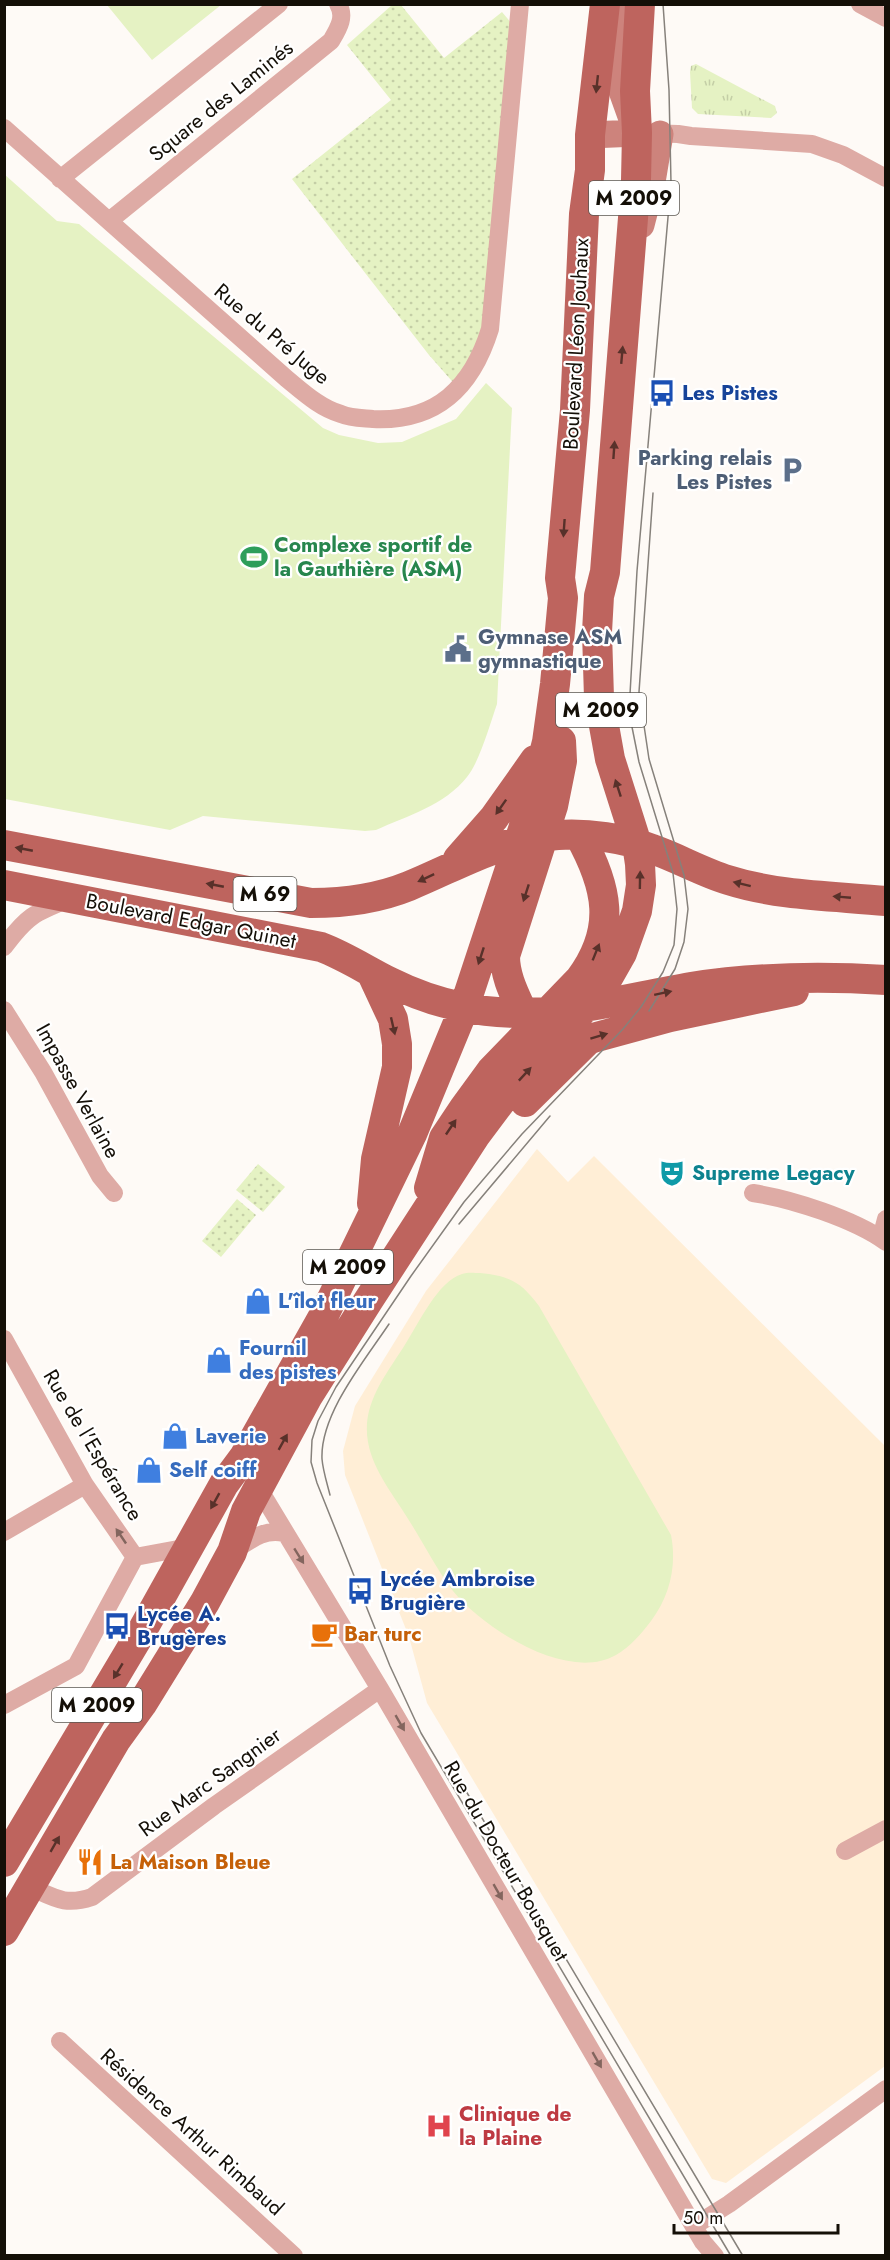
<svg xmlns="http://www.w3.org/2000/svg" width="890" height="2260" viewBox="0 0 890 2260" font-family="Jost,sans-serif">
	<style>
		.built { fill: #ffeed6 }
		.grass { fill: url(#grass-tufts) }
		.park { fill: url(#park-dots) }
		.pitch { fill: #e5f2c3 }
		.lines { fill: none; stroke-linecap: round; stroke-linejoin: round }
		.street { stroke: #deaba5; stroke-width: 18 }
		.secondary { stroke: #cd837c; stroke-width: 27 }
		.primary { stroke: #be645e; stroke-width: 30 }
		.tram { stroke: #86817b; stroke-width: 1.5 }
		.oneway { fill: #58312a }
		.oneway2 { fill: #83655e }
		.labels { text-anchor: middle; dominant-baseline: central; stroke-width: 4.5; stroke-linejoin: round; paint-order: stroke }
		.shield { fill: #fff; stroke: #5a5751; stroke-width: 1.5 }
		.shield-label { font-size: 20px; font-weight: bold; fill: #140f07 }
		.street-label { font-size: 21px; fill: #140f07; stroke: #fff }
		.transit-label { font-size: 21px; font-weight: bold; fill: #164399; stroke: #fff; text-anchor: start }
		.service-label { font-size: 21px; font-weight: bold; fill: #4e5e75; stroke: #fff; text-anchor: end }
		.leisure-label { font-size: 21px; font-weight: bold; fill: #27864d; stroke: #fff; text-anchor: start }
		.culture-label { font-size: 21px; font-weight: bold; fill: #0d838f; stroke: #fff; text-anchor: start }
		.shop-label { font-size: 21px; font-weight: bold; fill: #366cbe; stroke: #fff; text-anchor: start }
		.food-label { font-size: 21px; font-weight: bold; fill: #c56008; stroke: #fff; text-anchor: start }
		.health-label { font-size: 21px; font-weight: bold; fill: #be3a42; stroke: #fff; text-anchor: start }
	</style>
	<defs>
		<pattern id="grass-tufts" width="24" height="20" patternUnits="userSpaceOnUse" patternTransform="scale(1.5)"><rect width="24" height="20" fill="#e5f2c3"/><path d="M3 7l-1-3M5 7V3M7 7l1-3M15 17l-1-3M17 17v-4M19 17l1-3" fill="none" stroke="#c4cea6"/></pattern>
		<pattern id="park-dots" width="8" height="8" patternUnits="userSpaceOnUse" patternTransform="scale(1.5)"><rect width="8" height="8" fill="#e5f2c3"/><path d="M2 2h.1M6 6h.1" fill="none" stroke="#c4cea6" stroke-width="1.8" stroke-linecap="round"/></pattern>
	</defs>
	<rect width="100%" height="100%" fill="#fefaf6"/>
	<path class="built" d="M 537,1149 L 568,1182 L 594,1156 L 885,1446 L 885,2066 L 726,2183 L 712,2179 L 427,1703 L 409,1637 L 345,1475 L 343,1451 L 355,1406 L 426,1291 Z"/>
	<path class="grass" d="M 696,64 L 775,106 L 777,113 L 771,118 L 698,114 L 692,108 L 690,72 L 691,66 Z"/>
	<path class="park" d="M 392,5 L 401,5 L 444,58 L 502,12 L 517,30 L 493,309 L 458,388 L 429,355 L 292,179 L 391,100 L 347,45 Z
		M 258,1164 L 285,1187 L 263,1212 L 236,1190 Z
		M 237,1199 L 256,1215 L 221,1257 L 202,1241 Z"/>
	<path class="pitch" d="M 107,5 L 221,5 L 152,60 Z
		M 4,174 L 57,221 L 79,224 L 323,428 L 339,435 L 378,443 L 402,442 L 456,419 L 486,383 L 512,408 L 497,704 C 490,724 480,761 467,777 C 445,805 407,816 376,830 L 365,831 L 203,816 L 170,830 L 5,799 Z
		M 480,1273 C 510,1276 521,1282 539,1306 L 671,1535 C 677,1565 670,1596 651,1621 C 642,1633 630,1647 616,1655 C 567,1683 483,1628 453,1591 C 437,1570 424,1544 410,1522 C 395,1497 373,1471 368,1442 C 361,1403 387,1374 406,1343 C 419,1323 438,1281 462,1274 C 467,1272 475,1273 480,1273 Z"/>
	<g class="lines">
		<path class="street" d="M 860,4 L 886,18
			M 4,128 L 287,379 C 303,392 320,408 341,414 C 350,418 362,418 373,419 C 437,422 472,387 490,329 L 520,4
			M 648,133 L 678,134 L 691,136 L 812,144 L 843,155 L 886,178
			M 60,179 L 279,4
			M 109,221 L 331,41 C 338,29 346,17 338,4
			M 4,947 C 27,916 34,913 69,899
			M 4,1010 L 43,1072 L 100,1176 L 114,1193
			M 753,1193 C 792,1199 854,1219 886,1242
			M 881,1238 L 886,1219
			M 4,1339 L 85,1485 L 135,1557 L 189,1547
			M 256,1484 L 380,1689 L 703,2242 L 715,2256
			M 4,1532 L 85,1485
			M 232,1552 C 249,1541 264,1528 284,1533
			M 4,1705 L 76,1666 L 135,1557
			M 845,1851 L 886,1829
			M 30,1887 C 55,1898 65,1906 92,1897 L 214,1806 L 380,1689
			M 60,2041 L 294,2256
			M 694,2226 L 729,2204 L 886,2089"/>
		<path class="secondary" d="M 590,135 L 637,133 L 618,80 L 619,4
			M 641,225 L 652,182 L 660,134"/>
		<path class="primary" d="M 4,845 L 311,903 C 344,903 377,899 409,886 C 460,865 501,839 558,835 C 588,833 624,838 652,849 C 678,858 702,872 728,880 C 778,896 834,896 886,901
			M 458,859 L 494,818 L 535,760
			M 4,885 L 321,947 C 345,956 366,970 390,982 C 412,993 437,1002 462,1007 C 540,1024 615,1000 691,987 C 755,977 820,976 886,980
			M 371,972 L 393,1019 L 397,1044 L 397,1067 L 376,1159 L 372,1203
			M 523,1013 C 515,995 505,977 505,956 L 553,806 L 562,761 L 561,741
			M 525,1102 L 588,1040 L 593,1038 L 670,1017 L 794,991
			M 429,1188 L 444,1138 L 464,1108 L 491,1071 L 580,979 C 617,929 608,887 579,835
			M 4,1862 L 143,1629 L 224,1484 L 244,1457 L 325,1313 L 412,1134 L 464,1008 L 528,814 L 538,778 L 547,742 L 555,684 L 563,598 L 560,578 L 575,410 L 584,214 L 590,170 L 590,135 L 605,4
			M 4,1931 L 116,1740 L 142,1704 L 205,1602 L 232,1552 L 246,1511 L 308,1396 L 368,1301 L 475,1136 L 511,1088 L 601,990 L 622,953 L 637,911 L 641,885 L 640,864 L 637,844 L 610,759 L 599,698 L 597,632 L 599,596 L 605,572 L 636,180 L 637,133 L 635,91 L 640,4"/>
		<path class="tram" d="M 663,4 L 669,90 L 671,183 L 637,571 L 630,694 L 632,727 L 639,762 L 673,873 L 677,909 L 674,945 L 663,972 L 641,1007 L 623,1029 L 522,1134 L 464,1202 L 411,1276 L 336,1387 L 318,1421 L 312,1440 L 311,1462 L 317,1483 L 390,1666 L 421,1733 L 731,2256
			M 649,1011 L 675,969 L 684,942 L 688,909 L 684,875 L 649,759 L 639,692 L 653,493
			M 459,1224 L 550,1116
			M 330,1495 C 327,1483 323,1471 322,1459 C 320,1414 365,1360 389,1324
			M 460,1781 L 743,2256"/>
	</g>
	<defs><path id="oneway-solid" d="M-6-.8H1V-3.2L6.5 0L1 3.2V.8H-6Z" transform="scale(1.5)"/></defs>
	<g class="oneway">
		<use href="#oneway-solid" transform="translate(597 84) rotate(96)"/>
		<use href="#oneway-solid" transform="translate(622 355) rotate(-85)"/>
		<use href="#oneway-solid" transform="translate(614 450) rotate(-86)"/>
		<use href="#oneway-solid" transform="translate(564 528) rotate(94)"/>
		<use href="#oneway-solid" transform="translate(618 788) rotate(-108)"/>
		<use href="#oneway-solid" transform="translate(501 807) rotate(125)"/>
		<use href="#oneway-solid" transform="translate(24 849) rotate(-169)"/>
		<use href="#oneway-solid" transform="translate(426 878) rotate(155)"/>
		<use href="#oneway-solid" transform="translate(640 880) rotate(-89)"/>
		<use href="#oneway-solid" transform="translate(742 884) rotate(-166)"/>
		<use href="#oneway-solid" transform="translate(215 885) rotate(-169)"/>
		<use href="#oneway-solid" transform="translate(526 893) rotate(108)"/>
		<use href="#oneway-solid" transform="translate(842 897) rotate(-175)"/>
		<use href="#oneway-solid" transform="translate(596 952) rotate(-68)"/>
		<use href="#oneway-solid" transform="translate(481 956) rotate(108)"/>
		<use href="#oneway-solid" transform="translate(663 993) rotate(-12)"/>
		<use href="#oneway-solid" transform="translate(393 1026) rotate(77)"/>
		<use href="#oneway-solid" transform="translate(599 1036) rotate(-17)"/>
		<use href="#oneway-solid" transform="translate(525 1074) rotate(-47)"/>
		<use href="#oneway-solid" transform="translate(451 1127) rotate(-56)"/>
		<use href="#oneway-solid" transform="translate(283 1442) rotate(-61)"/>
		<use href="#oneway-solid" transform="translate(215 1501) rotate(119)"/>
		<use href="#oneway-solid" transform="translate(118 1671) rotate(121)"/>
		<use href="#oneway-solid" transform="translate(55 1844) rotate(-60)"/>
	</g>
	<g class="oneway2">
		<use href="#oneway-solid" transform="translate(121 1536) rotate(-124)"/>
		<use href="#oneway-solid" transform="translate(299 1556) rotate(58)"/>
		<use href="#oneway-solid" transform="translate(400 1723) rotate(60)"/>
		<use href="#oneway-solid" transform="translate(498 1892) rotate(60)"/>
		<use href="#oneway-solid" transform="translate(597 2060) rotate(60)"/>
	</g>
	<defs>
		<symbol id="bus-bare" viewBox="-9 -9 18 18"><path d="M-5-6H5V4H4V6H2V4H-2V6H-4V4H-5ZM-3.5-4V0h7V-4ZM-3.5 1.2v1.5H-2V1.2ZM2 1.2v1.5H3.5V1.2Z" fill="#1a4fb4" stroke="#fff" stroke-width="2.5" paint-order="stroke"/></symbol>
		<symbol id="parking-bare" viewBox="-9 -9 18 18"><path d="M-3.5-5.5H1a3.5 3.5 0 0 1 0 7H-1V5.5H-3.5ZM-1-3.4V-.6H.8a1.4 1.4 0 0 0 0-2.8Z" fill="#5c6f8a" stroke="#fff" stroke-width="2.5" paint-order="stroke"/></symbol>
		<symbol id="stadium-bare" viewBox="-9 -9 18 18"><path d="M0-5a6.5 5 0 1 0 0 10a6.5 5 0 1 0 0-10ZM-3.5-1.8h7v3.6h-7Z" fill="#2e9e5b" stroke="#fff" stroke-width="2.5" paint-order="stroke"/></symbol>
		<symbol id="civic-bare" viewBox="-9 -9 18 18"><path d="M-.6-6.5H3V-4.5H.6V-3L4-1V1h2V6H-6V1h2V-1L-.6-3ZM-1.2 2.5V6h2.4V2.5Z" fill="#5c6f8a" stroke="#fff" stroke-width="2.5" paint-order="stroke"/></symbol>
		<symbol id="theatre-bare" viewBox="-9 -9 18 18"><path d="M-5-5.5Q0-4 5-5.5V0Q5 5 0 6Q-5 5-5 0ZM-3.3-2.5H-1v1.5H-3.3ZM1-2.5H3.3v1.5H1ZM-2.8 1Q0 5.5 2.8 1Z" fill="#0f9aa8" stroke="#fff" stroke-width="2.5" paint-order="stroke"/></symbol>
		<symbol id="shop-bare" viewBox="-9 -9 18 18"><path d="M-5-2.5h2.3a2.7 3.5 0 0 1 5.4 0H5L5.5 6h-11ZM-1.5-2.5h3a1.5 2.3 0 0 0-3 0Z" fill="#3f7fe0" stroke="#fff" stroke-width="2.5" paint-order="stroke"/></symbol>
		<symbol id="cafe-bare" viewBox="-9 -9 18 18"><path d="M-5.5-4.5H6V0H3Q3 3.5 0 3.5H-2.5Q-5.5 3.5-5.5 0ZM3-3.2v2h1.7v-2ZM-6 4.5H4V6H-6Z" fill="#e8710a" stroke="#fff" stroke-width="2.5" paint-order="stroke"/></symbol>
		<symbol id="restaurant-bare" viewBox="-9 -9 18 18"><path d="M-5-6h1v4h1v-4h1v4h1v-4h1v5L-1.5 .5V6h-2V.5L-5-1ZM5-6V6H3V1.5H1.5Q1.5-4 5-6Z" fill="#e8710a" stroke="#fff" stroke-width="2.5" paint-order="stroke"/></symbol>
		<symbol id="hospital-bare" viewBox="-9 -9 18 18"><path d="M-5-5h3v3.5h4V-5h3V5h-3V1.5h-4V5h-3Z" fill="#e0444e" stroke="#fff" stroke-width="2.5" paint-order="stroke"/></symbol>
	</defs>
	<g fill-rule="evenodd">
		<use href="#bus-bare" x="643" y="374" width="38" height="38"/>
		<use href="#parking-bare" x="773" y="451" width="38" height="38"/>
		<use href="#stadium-bare" x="235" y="538" width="38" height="38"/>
		<use href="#civic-bare" x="439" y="630" width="38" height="38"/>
		<use href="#theatre-bare" x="653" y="1154" width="38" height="38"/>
		<use href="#shop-bare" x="239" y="1282" width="38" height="38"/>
		<use href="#shop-bare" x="200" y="1341" width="38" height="38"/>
		<use href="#shop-bare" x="156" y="1417" width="38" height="38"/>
		<use href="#shop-bare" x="130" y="1451" width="38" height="38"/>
		<use href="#bus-bare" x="341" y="1572" width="38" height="38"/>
		<use href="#bus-bare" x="98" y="1607" width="38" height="38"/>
		<use href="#cafe-bare" x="305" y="1615" width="38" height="38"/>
		<use href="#restaurant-bare" x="71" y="1843" width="38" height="38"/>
		<use href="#hospital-bare" x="420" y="2107" width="38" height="38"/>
	</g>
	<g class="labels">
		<g class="shield">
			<rect x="589" y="181" width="90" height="34" rx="4.5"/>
			<rect x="556" y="693" width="90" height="34" rx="4.5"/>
			<rect x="233.5" y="877" width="63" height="34" rx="4.5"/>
			<rect x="303" y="1250" width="90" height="34" rx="4.5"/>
			<rect x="52" y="1688" width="90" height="34" rx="4.5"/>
		</g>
		<g class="shield-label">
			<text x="634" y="198">M 2009</text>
			<text x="601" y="710">M 2009</text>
			<text x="265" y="894">M 69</text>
			<text x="348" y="1267">M 2009</text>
			<text x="97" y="1705">M 2009</text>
		</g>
		<g class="street-label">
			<text transform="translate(221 101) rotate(-39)">Square des Laminés</text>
			<text transform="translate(272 334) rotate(40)">Rue du Pré Juge</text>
			<text transform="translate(576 344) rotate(-87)">Boulevard Léon Jouhaux</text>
			<text transform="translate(191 921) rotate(11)">Boulevard Edgar Quinet</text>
			<text transform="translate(78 1091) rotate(61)">Impasse Verlaine</text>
			<text transform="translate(93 1445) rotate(59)">Rue de l'Espérance</text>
			<text transform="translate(210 1782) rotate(-36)">Rue Marc Sangnier</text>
			<text transform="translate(506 1861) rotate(60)">Rue du Docteur Bousquet</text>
			<text transform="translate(192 2132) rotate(42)">Résidence Arthur Rimbaud</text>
		</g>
		<g class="transit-label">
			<text x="682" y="393">Les Pistes</text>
			<text x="380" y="1579">Lycée Ambroise<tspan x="380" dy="24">Brugière</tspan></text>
			<text x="137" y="1614">Lycée A.<tspan x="137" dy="24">Brugères</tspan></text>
		</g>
		<g class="service-label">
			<text x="772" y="458">Parking relais<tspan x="772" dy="24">Les Pistes</tspan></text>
			<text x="478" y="637" text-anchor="start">Gymnase ASM<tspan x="478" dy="24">gymnastique</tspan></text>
		</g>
		<g class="leisure-label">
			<text x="274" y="545">Complexe sportif de<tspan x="274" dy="24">la Gauthière (ASM)</tspan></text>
		</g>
		<g class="culture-label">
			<text x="692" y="1173">Supreme Legacy</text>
		</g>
		<g class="shop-label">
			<text x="278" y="1301">L'îlot fleur</text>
			<text x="239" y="1348">Fournil<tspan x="239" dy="24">des pistes</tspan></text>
			<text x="195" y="1436">Laverie</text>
			<text x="169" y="1470">Self coiff</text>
		</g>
		<g class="food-label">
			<text x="344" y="1634">Bar turc</text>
			<text x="110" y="1862">La Maison Bleue</text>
		</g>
		<g class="health-label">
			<text x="459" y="2114">Clinique de<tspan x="459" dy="24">la Plaine</tspan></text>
		</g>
	</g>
	<rect width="890" height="2260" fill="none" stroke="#140f07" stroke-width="12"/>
	<path d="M674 2224v9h164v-9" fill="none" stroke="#140f07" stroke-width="3"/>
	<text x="683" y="2224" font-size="18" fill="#140f07" stroke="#ffffff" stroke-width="4.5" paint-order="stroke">50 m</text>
</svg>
